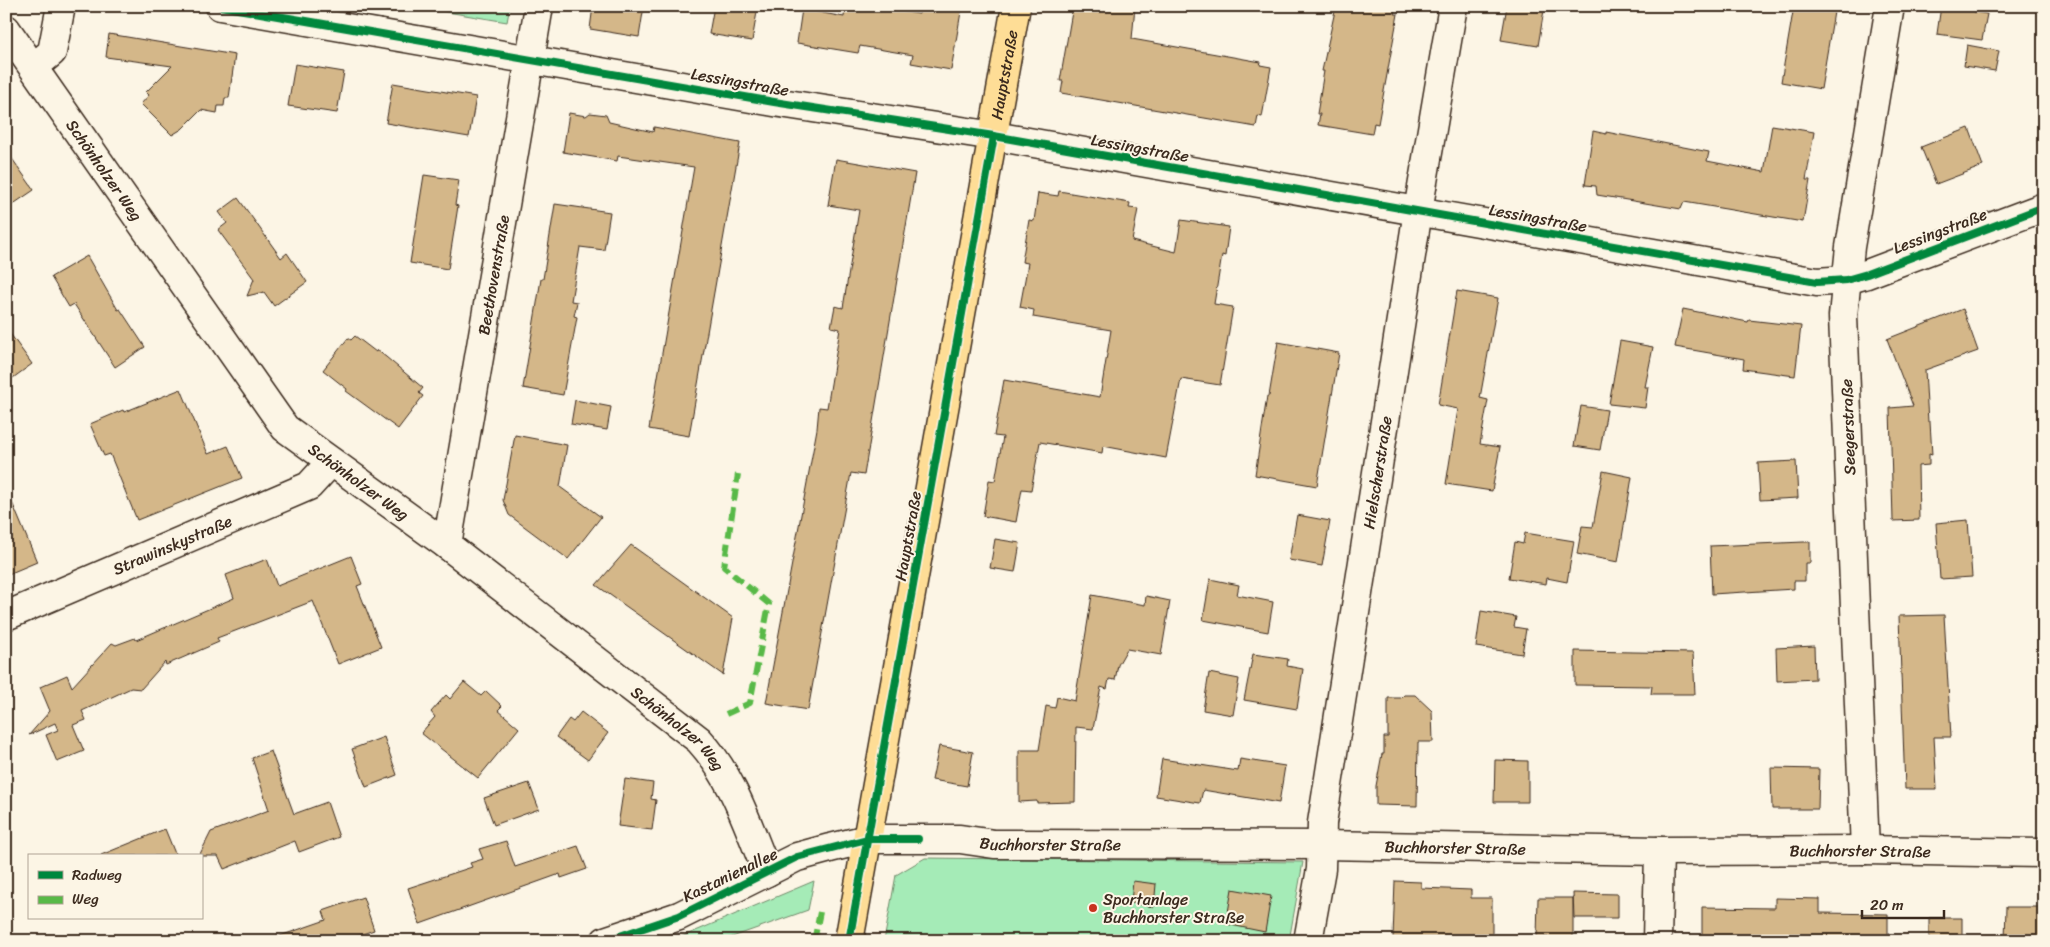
<svg xmlns="http://www.w3.org/2000/svg" width="2050" height="947" viewBox="0 0 2050 947" font-family="Sriracha,sans-serif">
	<style>
		.green { fill: #a5ebb7; stroke: #708a6a }
		.building { fill: #d4b789; stroke: #3b2a1e }
		.lines { fill: none; stroke-linecap: round; stroke-linejoin: round }
		.minor-casing { stroke: #3b2a1e; stroke-width: 31 }
		.major-casing { stroke: #3b2a1e; stroke-width: 31 }
		.minor { stroke: #fcf5e5; stroke-width: 28 }
		.major { stroke: #fedd96; stroke-width: 28 }
		.quiet { stroke: #58b947; stroke-width: 6; stroke-dasharray: 12 6; stroke-linecap: butt }
		.cycleway-casing { stroke: #fcf5e5; stroke-width: 11 }
		.cycleway { stroke: #00873e; stroke-width: 8 }
		.poi-dot { fill: #c8321e; stroke: #fcf5e5; stroke-width: 2 }
		.labels { text-anchor: middle; dominant-baseline: central; stroke-width: 4; stroke-linejoin: round; paint-order: stroke }
		.street-label { font-size: 16px; fill: #3b2a1e; stroke: #fcf5e5 }
		.poi-label { font-size: 16px; fill: #3b2a1e; stroke: #fcf5e5; text-anchor: start }
	</style>
	<rect width="100%" height="100%" fill="#fcf5e5"/>
	<filter id="ink" filterUnits="userSpaceOnUse"><feTurbulence type="fractalNoise" baseFrequency=".02" numOctaves="2"/><feDisplacementMap in="SourceGraphic" scale="10" xChannelSelector="R" yChannelSelector="G"/><feConvolveMatrix kernelMatrix="1 2 1 2 8 2 1 2 1" color-interpolation-filters="sRGB"/></filter>
	<g filter="url(#ink)">
		<path class="green" d="M 411,6 L 510,6 L 507,22 Z
			M 925,858 L 1303,862 L 1289,941 L 884,941 L 896,875 Z
			M 814,881 L 808,910 L 721,941 L 672,941 Z"/>
		<path class="building" d="M 593,6 L 644,6 L 639,37 L 590,29 Z
			M 714,6 L 758,6 L 752,41 L 709,34 Z
			M 845,6 L 866,6 L 919,14 L 921,6 L 962,6 L 951,70 L 911,63 L 913,55 L 860,46 L 858,53 L 797,43 L 802,9 L 844,17 Z
			M 1073,6 L 1135,6 L 1132,39 L 1261,62 L 1260,65 L 1271,67 L 1262,117 L 1258,116 L 1256,127 L 1061,93 L 1063,81 L 1060,81 Z
			M 1336,6 L 1396,6 L 1394,14 L 1398,14 L 1378,124 L 1374,123 L 1372,134 L 1318,125 L 1320,114 L 1317,114 L 1324,71 L 1322,71 Z
			M 1507,6 L 1525,6 L 1544,10 L 1538,46 L 1501,40 Z
			M 1794,6 L 1835,6 L 1821,89 L 1781,82 Z
			M 1941,6 L 1975,6 L 1974,12 L 1987,14 L 1982,40 L 1937,34 Z
			M 109,34 L 235,55 L 229,98 L 225,98 L 224,106 L 218,106 L 217,113 L 201,110 L 182,129 L 172,135 L 141,104 L 149,95 L 146,92 L 172,66 L 106,57 Z
			M 1967,45 L 1999,51 L 1995,71 L 1964,66 Z
			M 295,64 L 344,72 L 337,113 L 288,106 Z
			M 393,83 L 476,97 L 469,137 L 386,123 Z
			M 569,113 L 586,116 L 590,113 L 606,115 L 609,122 L 653,132 L 654,127 L 740,143 L 689,436 L 649,429 L 694,167 L 618,156 L 617,161 L 563,152 Z
			M 1772,125 L 1814,132 L 1806,180 L 1810,180 L 1803,222 L 1684,202 L 1681,209 L 1597,195 L 1596,186 L 1585,185 L 1593,131 L 1606,134 L 1606,132 L 1709,152 L 1707,161 L 1764,172 Z
			M 1969,128 L 1983,166 L 1936,184 L 1921,147 Z
			M 6,150 L 34,190 L 6,209 Z
			M 836,159 L 915,173 L 864,475 L 851,473 L 808,710 L 766,703 L 817,429 L 819,407 L 827,408 L 840,329 L 831,327 L 835,306 L 843,308 L 859,210 L 828,205 Z
			M 424,175 L 459,180 L 455,205 L 458,206 L 448,269 L 410,263 Z
			M 1059,191 L 1130,203 L 1129,208 L 1138,209 L 1132,241 L 1176,252 L 1181,220 L 1229,227 L 1225,256 L 1222,255 L 1214,304 L 1233,307 L 1220,385 L 1181,379 L 1166,458 L 1103,446 L 1102,453 L 1040,442 L 1031,490 L 1022,489 L 1016,522 L 983,516 L 989,480 L 995,481 L 1003,437 L 994,436 L 1004,380 L 1100,397 L 1111,330 L 1033,317 L 1034,310 L 1020,307 L 1028,263 L 1022,262 L 1029,220 L 1034,221 L 1038,193 L 1058,196 Z
			M 238,198 L 281,258 L 287,253 L 307,282 L 274,306 L 264,292 L 247,296 L 254,279 L 218,230 L 227,223 L 219,212 Z
			M 555,204 L 610,212 L 604,250 L 580,247 L 571,301 L 577,302 L 574,316 L 577,317 L 563,395 L 523,388 L 541,279 L 543,279 Z
			M 87,256 L 118,310 L 120,309 L 145,347 L 115,367 L 74,304 L 69,307 L 51,277 Z
			M 1457,291 L 1498,298 L 1480,398 L 1488,400 L 1480,444 L 1500,447 L 1492,491 L 1446,484 L 1458,409 L 1438,405 Z
			M 1683,309 L 1748,322 L 1749,320 L 1801,326 L 1795,376 L 1743,369 L 1744,359 L 1675,347 Z
			M 1963,309 L 1978,351 L 1925,370 L 1928,422 L 1930,422 L 1932,455 L 1929,454 L 1929,465 L 1918,466 L 1919,520 L 1893,521 L 1890,408 L 1913,406 L 1887,339 Z
			M 6,328 L 32,364 L 6,383 Z
			M 355,336 L 376,352 L 377,350 L 386,357 L 423,388 L 419,393 L 423,396 L 398,429 L 346,391 L 347,389 L 323,370 L 348,338 L 351,340 Z
			M 1620,341 L 1653,347 L 1645,387 L 1648,387 L 1645,408 L 1609,404 Z
			M 1278,342 L 1339,353 L 1317,486 L 1255,475 L 1267,396 L 1269,396 Z
			M 181,389 L 208,454 L 228,446 L 242,478 L 137,520 L 110,454 L 104,456 L 90,424 L 123,410 L 124,412 Z
			M 575,400 L 611,407 L 607,430 L 571,424 Z
			M 1581,406 L 1607,410 L 1600,450 L 1574,446 Z
			M 515,435 L 567,445 L 560,487 L 601,517 L 568,559 L 509,515 L 503,500 Z
			M 1796,461 L 1798,498 L 1760,500 L 1758,463 Z
			M 1603,471 L 1632,477 L 1618,562 L 1577,554 L 1582,526 L 1593,527 Z
			M 6,488 L 37,562 L 6,575 Z
			M 1297,515 L 1330,521 L 1322,566 L 1289,560 Z
			M 1968,520 L 1972,577 L 1940,579 L 1936,523 Z
			M 1525,533 L 1574,541 L 1567,582 L 1547,578 L 1546,584 L 1509,578 L 1515,542 L 1523,544 Z
			M 995,539 L 1020,543 L 1015,572 L 990,568 Z
			M 1804,542 L 1810,542 L 1810,563 L 1805,563 L 1805,581 L 1794,581 L 1794,589 L 1712,594 L 1710,546 Z
			M 631,545 L 733,618 L 723,675 L 596,585 Z
			M 351,556 L 362,584 L 357,586 L 381,647 L 338,664 L 313,601 L 217,638 L 219,642 L 166,665 L 165,662 L 141,689 L 131,688 L 82,711 L 86,720 L 73,725 L 84,751 L 57,762 L 46,735 L 58,730 L 55,723 L 29,735 L 50,711 L 40,687 L 67,675 L 72,687 L 112,643 L 116,645 L 135,638 L 136,640 L 234,598 L 226,575 L 267,559 L 277,586 Z
			M 1210,579 L 1239,585 L 1237,595 L 1273,602 L 1268,632 L 1203,620 Z
			M 1092,595 L 1145,605 L 1146,596 L 1170,601 L 1161,655 L 1127,649 L 1118,665 L 1115,680 L 1109,679 L 1107,689 L 1101,687 L 1093,729 L 1076,727 L 1075,802 L 1037,803 L 1037,801 L 1019,802 L 1019,750 L 1039,750 L 1046,706 L 1055,708 L 1057,697 L 1075,701 Z
			M 1481,611 L 1516,617 L 1514,627 L 1526,629 L 1522,654 L 1476,647 Z
			M 1944,615 L 1951,737 L 1934,737 L 1937,789 L 1905,789 L 1899,616 Z
			M 1814,646 L 1815,679 L 1777,681 L 1776,648 Z
			M 1575,651 L 1693,653 L 1695,694 L 1651,694 L 1652,686 L 1575,685 Z
			M 1253,654 L 1288,659 L 1287,666 L 1303,669 L 1297,709 L 1244,700 Z
			M 1209,673 L 1239,679 L 1233,715 L 1203,710 Z
			M 464,682 L 481,696 L 486,691 L 502,706 L 498,710 L 519,728 L 478,778 L 421,733 L 435,717 L 431,712 L 446,695 L 450,699 Z
			M 1404,695 L 1415,695 L 1432,711 L 1433,742 L 1418,742 L 1417,806 L 1376,805 L 1376,786 L 1382,754 L 1384,754 L 1384,737 L 1388,737 L 1388,698 L 1401,698 Z
			M 581,712 L 608,733 L 588,760 L 556,737 L 569,719 L 573,722 Z
			M 384,737 L 397,775 L 366,787 L 352,749 Z
			M 939,746 L 973,752 L 967,786 L 932,780 Z
			M 271,751 L 294,814 L 327,802 L 339,837 L 299,852 L 295,841 L 224,869 L 218,856 L 199,856 L 211,832 L 269,810 L 252,758 Z
			M 1162,759 L 1238,771 L 1240,759 L 1285,766 L 1279,803 L 1203,790 L 1200,803 L 1156,796 Z
			M 1495,760 L 1528,761 L 1528,802 L 1494,802 Z
			M 1771,768 L 1819,769 L 1818,809 L 1772,809 Z
			M 625,779 L 653,783 L 651,799 L 656,800 L 652,830 L 618,826 Z
			M 529,783 L 539,809 L 494,825 L 484,798 Z
			M 165,829 L 176,856 L 102,856 L 101,855 Z
			M 506,841 L 515,867 L 578,846 L 587,869 L 561,878 L 560,874 L 420,924 L 408,888 L 472,867 L 470,863 L 483,859 L 479,849 Z
			M 1133,881 L 1156,884 L 1154,907 L 1131,903 Z
			M 1395,881 L 1421,882 L 1421,888 L 1471,890 L 1471,898 L 1492,898 L 1492,937 L 1393,938 Z
			M 1232,889 L 1271,896 L 1265,932 L 1226,924 Z
			M 1573,893 L 1618,894 L 1618,918 L 1574,918 Z
			M 363,897 L 374,930 L 343,941 L 277,941 L 277,937 L 326,920 L 323,911 Z
			M 1538,898 L 1573,898 L 1573,941 L 1548,941 L 1548,937 L 1537,937 Z
			M 1775,898 L 1820,899 L 1820,913 L 1888,914 L 1888,941 L 1702,941 L 1702,907 L 1775,908 Z
			M 2006,907 L 2044,907 L 2044,940 L 2005,939 Z
			M 1929,918 L 1962,918 L 1962,941 L 1929,941 Z"/>
		<g class="lines">
			<defs>
				<g id="minor">
					<path d="M 220,6 L 774,102 L 994,136 L 1817,282 L 1846,280 L 1867,274 L 2044,207"/>
					<path id="s1" d="M 6,29 L 285,428 L 447,545 L 699,740 C 733,777 748,826 767,872"/>
					<path d="M 34,67 L 52,52 L 61,6"/>
					<path id="s2" d="M 447,545 L 539,6"/>
					<path id="s3" d="M 6,616 L 309,486 L 331,462"/>
					<path d="M 1865,850 L 1843,316 L 1850,247 L 1890,6"/>
					<path id="s4" d="M 605,941 L 679,916 L 797,857 L 830,848 L 867,839 L 960,839 L 994,844 L 1322,845 L 1659,851 L 1865,850 L 2044,853"/>
					<path id="s5" d="M 1308,941 L 1321,869 L 1322,823 L 1418,211 L 1453,6"/>
					<path d="M 1657,941 L 1659,851"/>
				</g>
				<g id="major">
					<path id="s6" d="M 849,941 L 1016,6"/>
				</g>
			</defs>
			<use href="#minor" class="minor-casing"/>
			<use href="#major" class="major-casing"/>
			<use href="#minor" class="minor"/>
			<use href="#major" class="major"/>
			<path class="quiet" d="M 726,714 L 750,703 L 769,604 L 724,567 L 738,474
				M 814,941 L 820,912"/>
			<defs>
				<path id="cycleway" d="M 220,6 L 774,102 L 994,136 L 1817,282 L 1846,280 L 1867,274 L 2044,207
					M 605,941 L 679,916 L 797,857 L 867,839 L 918,839
					M 849,941 L 994,136"/>
			</defs>
			<use href="#cycleway" class="cycleway-casing"/>
			<use href="#cycleway" class="cycleway"/>
		</g>
	</g>
	<circle class="poi-dot" cx="1093" cy="908" r="5"/>
	<g class="labels">
		<g class="street-label">
			<text stroke="none"><textPath href="#s6" startOffset="880">Hauptstraße</textPath></text>
			<text transform="translate(740 82) rotate(10)">Lessingstraße</text>
			<text transform="translate(1140 148) rotate(10)">Lessingstraße</text>
			<text stroke="none"><textPath href="#s1" startOffset="172">Schönholzer Weg</textPath></text>
			<text transform="translate(1538 218) rotate(10)">Lessingstraße</text>
			<text transform="translate(1940 231) rotate(-21)">Lessingstraße</text>
			<text stroke="none"><textPath href="#s2" startOffset="274">Beethovenstraße</textPath></text>
			<text transform="translate(1848 427) rotate(-92)">Seegerstraße</text>
			<text stroke="none"><textPath href="#s5" startOffset="474">Hielscherstraße</textPath></text>
			<text stroke="none"><textPath href="#s1" startOffset="578">Schönholzer Weg</textPath></text>
			<text transform="translate(908 536) rotate(-80)">Hauptstraße</text>
			<text stroke="none"><textPath href="#s3" startOffset="181">Strawinskystraße</textPath></text>
			<text stroke="none"><textPath href="#s1" startOffset="982">Schönholzer Weg</textPath></text>
			<text stroke="none"><textPath href="#s4" startOffset="466">Buchhorster Straße</textPath></text>
			<text stroke="none"><textPath href="#s4" startOffset="871">Buchhorster Straße</textPath></text>
			<text stroke="none"><textPath href="#s4" startOffset="1276">Buchhorster Straße</textPath></text>
			<text transform="translate(730 875) rotate(-26)">Kastanienallee</text>
		</g>
		<g class="poi-label">
			<text x="1103" y="899">Sportanlage<tspan x="1103" dy="18">Buchhorster Straße</tspan></text>
		</g>
	</g>
	<rect width="2050" height="947" fill="none" stroke="#fcf5e5" stroke-width="25"/>
	<rect x="12" y="12" width="2025" height="922" fill="none" stroke="#3b2a1e" stroke-width="2" filter="url(#ink)"/>
	<rect x="28" y="854" width="175" height="65" fill="#fcf5e5" stroke="#afa495"/>
	<rect x="38" y="871" width="25" height="8" fill="#00873e" stroke="#afa495"/>
	<text x="72" y="880" font-size="15" fill="#3b2a1e">Radweg</text>
	<rect x="38" y="896" width="25" height="8" fill="#58b947" stroke="#afa495"/>
	<text x="72" y="904" font-size="15" fill="#3b2a1e">Weg</text>
	<path d="M1862 910v8h82v-8" fill="none" stroke="#3b2a1e" stroke-width="2.5"/>
	<text x="1870" y="910" font-size="15" fill="#3b2a1e" stroke="#fcf5e5" stroke-width="4" paint-order="stroke">20 m</text>
</svg>
